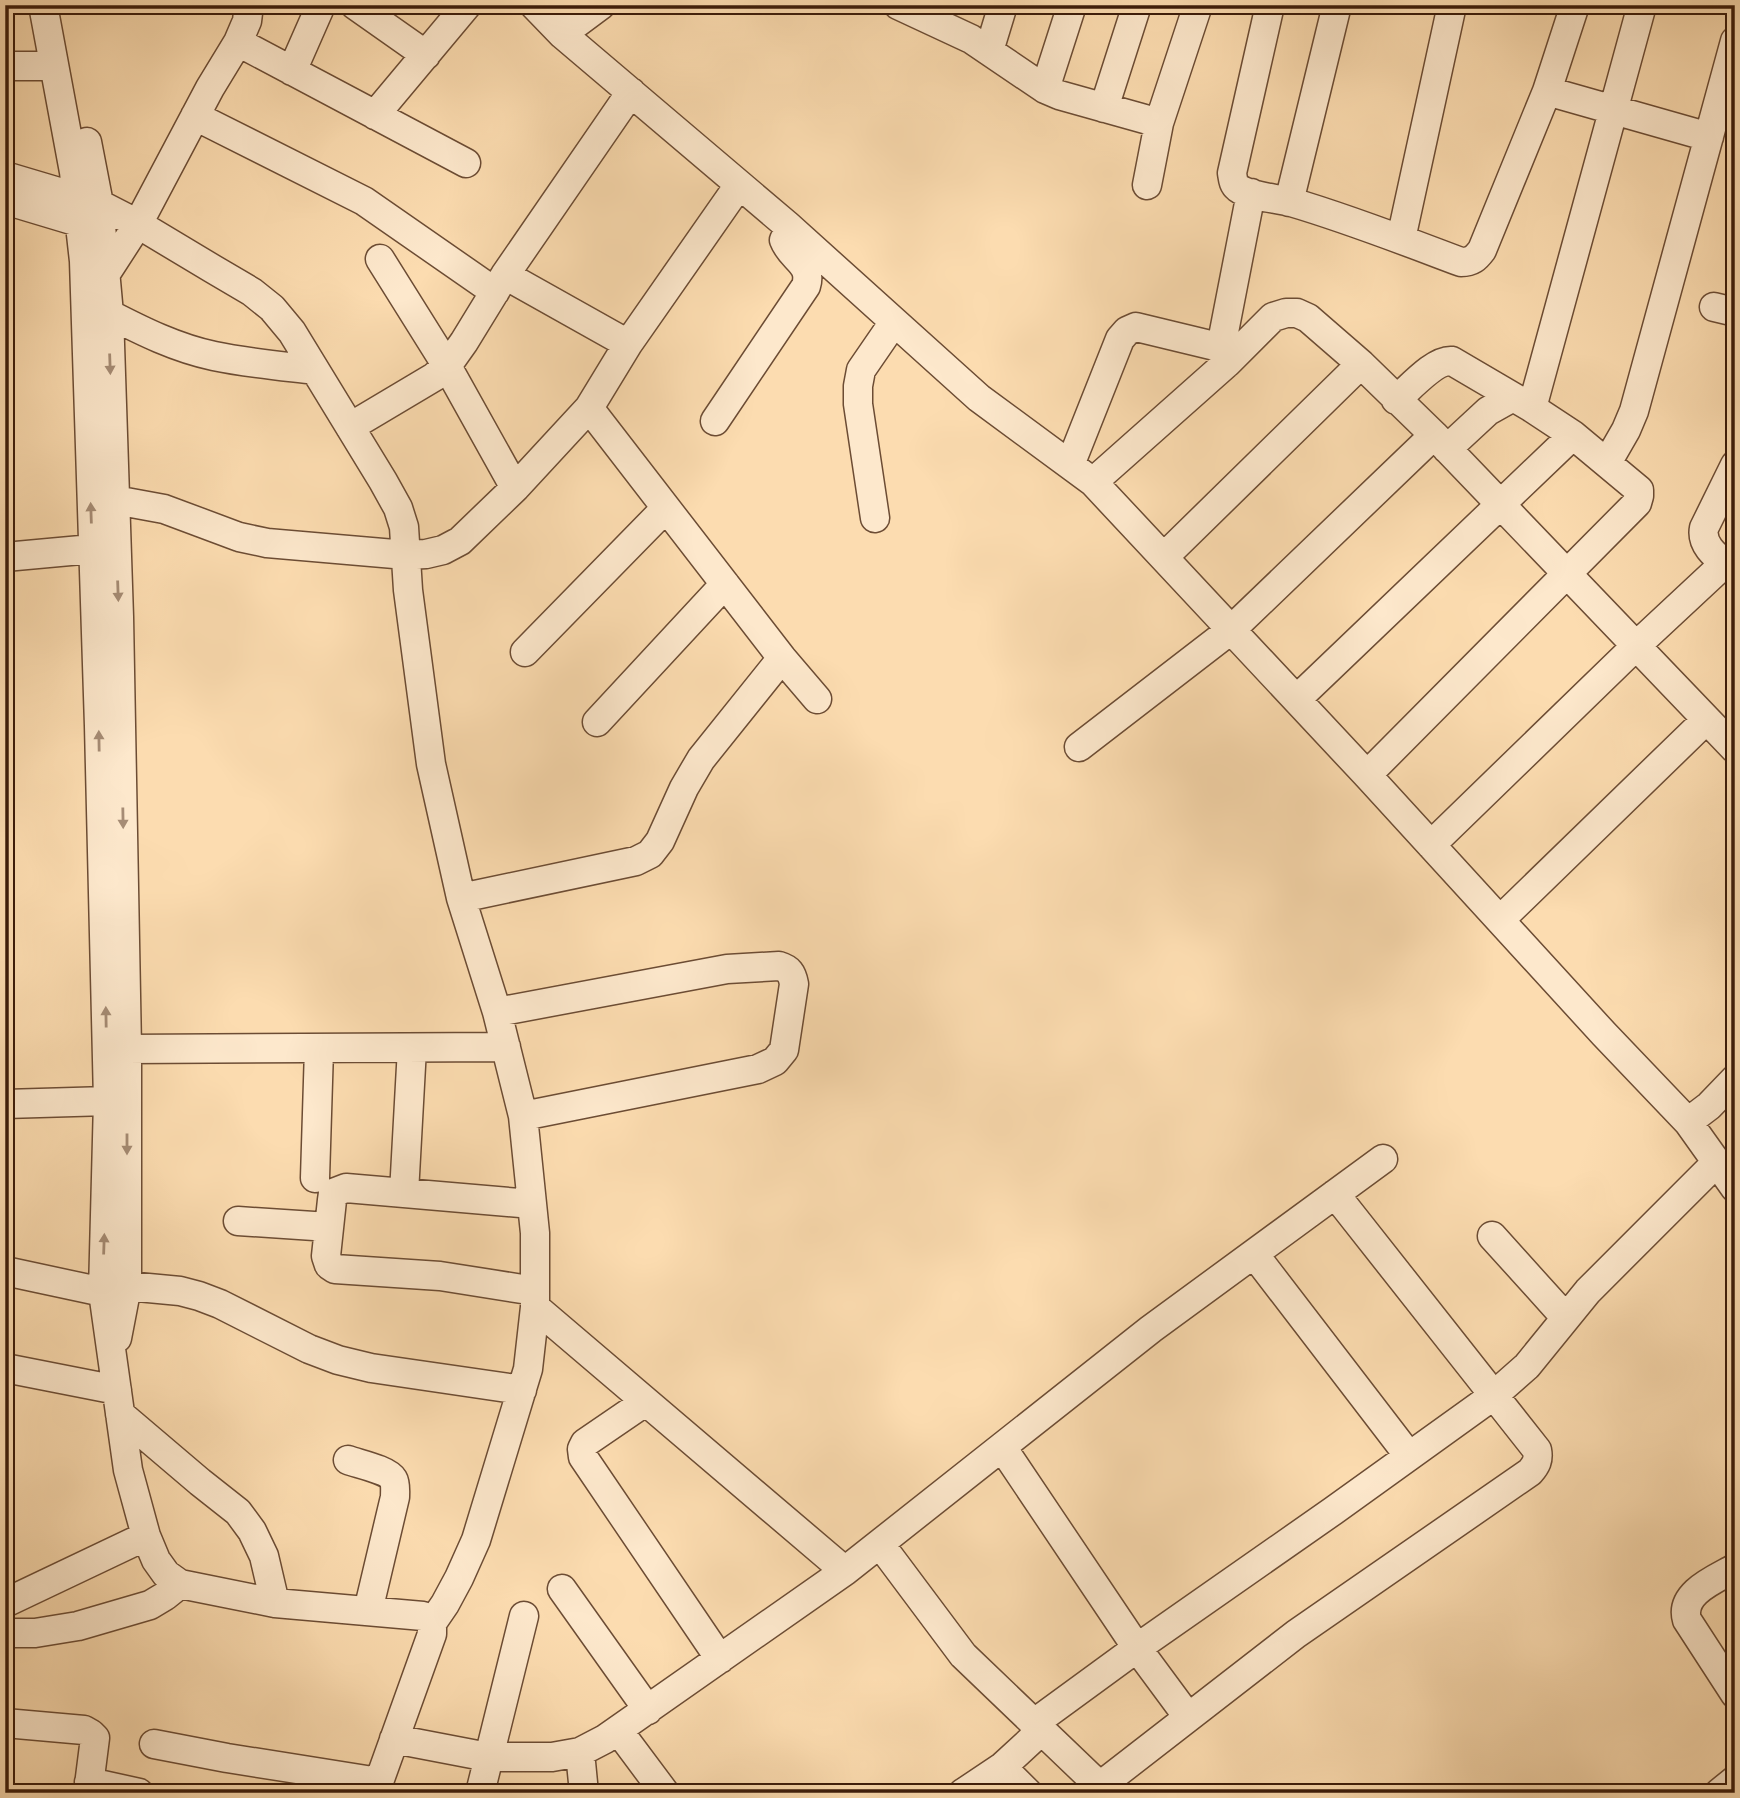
<svg xmlns="http://www.w3.org/2000/svg" width="1740" height="1798" viewBox="0 0 1740 1798" font-family="'Gentium Book Plus',serif">
	<style>
		.lines { fill: none; stroke-linecap: round; stroke-linejoin: round }
		.minor-casing { stroke: #6c4c34; stroke-width: 31 }
		.minor { stroke: #fde8cc; stroke-width: 28 }
		.oneway { fill: #a68c75 }
	</style>
	<rect width="100%" height="100%" fill="#fcdcb0"/>
	<filter id="stains"><feTurbulence type="fractalNoise" baseFrequency=".00286" numOctaves="4"/><feColorMatrix values="0 0 0 0 .2 0 0 0 0 .09 0 0 0 0 .02 0 0 0 .5 -.17"/></filter>
	<radialGradient id="worn" r=".72"><stop offset=".6" stop-color="#630" stop-opacity="0"/><stop offset="1" stop-color="#630" stop-opacity=".3"/></radialGradient>
	<g class="lines">
		<defs>
			<path id="minor" d="M 43,5 L 74,172 L 84,261 L 99,726 L 108,1101 L 103,1292 L 128,1470 L 146,1536 L 156,1560 L 166,1574 L 180,1584 L 275,1603 L 423,1616 L 432,1623 L 432,1634 L 375,1793
				M 355,5 L 426,55
				M 534,5 L 562,34 L 787,225 L 979,398 L 1093,482 L 1367,775 L 1604,1034 L 1688,1122 L 1735,1188
				M 898,5 L 971,39 L 1045,89 L 1059,95 L 1159,123
				M 1270,5 L 1232,173 C 1233,179 1233,184 1238,188 C 1250,197 1276,198 1291,202 C 1349,219 1405,241 1461,262 C 1472,262 1476,258 1482,250 L 1547,91 L 1575,5
				M 562,34 L 601,5
				M 238,42 L 466,163
				M 989,51 L 1003,5
				M 5,66 L 54,66
				M 292,71 L 321,5
				M 1045,89 L 1072,5
				M 1547,91 L 1709,137
				M 1104,108 L 1137,5
				M 375,115 L 467,5
				M 195,116 L 364,201 L 495,292
				M 87,142 L 99,204 L 109,314 L 119,617 L 127,1049 L 127,1286 L 117,1338
				M 5,176 L 99,204 L 138,224 L 213,269 L 252,292 L 272,308 L 292,332 L 383,481 L 398,508 L 404,527 L 408,590 L 431,764 L 461,898 L 497,1012 L 523,1116 L 535,1233 L 535,1307 L 528,1369 L 476,1540 L 459,1578 L 445,1604 L 432,1623
				M 1147,185 L 1159,123 L 1198,5
				M 5,200 L 95,227
				M 1289,202 L 1337,5
				M 1401,239 L 1452,5
				M 380,259 L 447,366 L 515,488
				M 105,275 L 138,224 L 210,88 L 238,42 L 247,21 L 249,5
				M 505,275 L 628,344
				M 1714,307 L 1735,312
				M 109,314 C 142,331 176,348 214,356 C 247,363 282,366 315,370
				M 1227,363 L 1223,348 L 1223,337 L 1251,193
				M 589,408 L 782,658 L 817,699
				M 1532,408 L 1642,5
				M 715,421 L 806,286 C 813,263 791,259 784,240
				M 350,427 L 434,377 L 447,366 L 464,342 L 505,275 L 631,92
				M 1447,449 L 1488,411 L 1513,397
				M 1607,463 L 1626,430 L 1634,411 L 1735,41
				M 1070,465 L 1120,339 L 1127,331 L 1136,327 L 1223,348
				M 1735,465 L 1704,528 C 1700,548 1722,560 1735,572
				M 1093,482 L 1227,363 L 1273,317 L 1286,313 L 1297,313 L 1308,318 L 1361,364 L 1434,435 L 1735,749
				M 115,500 L 164,509 L 239,537 L 267,543 L 406,555 L 426,554 L 443,550 L 460,541 L 515,488 L 589,408 L 628,344 L 739,185
				M 875,518 L 858,404 L 858,386 L 861,370 L 894,322
				M 5,557 L 92,549
				M 1164,557 L 1361,364
				M 525,652 L 666,508
				M 1297,699 L 1573,435
				M 597,722 L 725,584
				M 1079,747 L 1232,629 L 1434,435
				M 1367,775 L 1637,503 L 1639,496 L 1639,490 L 1573,435 L 1532,408 L 1452,361 C 1435,359 1410,388 1396,400
				M 1431,845 L 1637,645 L 1725,563
				M 461,898 L 636,861 L 650,854 L 660,841 L 684,788 L 701,759 L 782,658
				M 1500,920 L 1706,720
				M 497,1012 L 727,969 L 779,966 C 789,969 792,973 794,984 L 784,1050 L 775,1061 L 758,1069 L 523,1116
				M 127,1049 L 506,1047
				M 5,1104 L 108,1101
				M 1688,1122 L 1709,1106 L 1735,1079
				M 315,1178 L 319,1049
				M 404,1193 L 412,1048
				M 532,1204 L 346,1188 L 333,1193 L 332,1200 L 326,1256 L 329,1265 L 335,1269 L 440,1276 L 535,1291
				M 238,1221 L 329,1227
				M 1492,1236 L 1566,1318
				M 1254,1254 L 1409,1456
				M 5,1271 L 103,1292
				M 127,1286 L 180,1291 L 199,1296 L 220,1304 L 309,1349 L 338,1360 L 371,1368 L 522,1390
				M 535,1307 L 845,1571
				M 5,1368 L 117,1390
				M 645,1402 L 585,1443 L 582,1449 L 583,1457 L 720,1659
				M 120,1414 L 200,1482 L 238,1512 L 252,1531 L 264,1556 L 275,1603
				M 1002,1447 L 1137,1648 L 1188,1717
				M 348,1460 C 359,1464 388,1470 393,1479 C 396,1484 395,1492 395,1497 L 368,1611
				M 880,1544 L 963,1655 L 1107,1793
				M 1735,1568 C 1716,1579 1679,1593 1687,1620 L 1735,1694
				M 562,1589 L 648,1710
				M 5,1603 L 146,1536
				M 5,1633 L 35,1633 L 78,1626 L 150,1605 L 165,1596 L 180,1584
				M 5,1723 L 84,1730 L 91,1734 L 95,1738 L 88,1793
				M 1033,1724 L 1137,1648 L 1333,1511 L 1493,1396 L 1527,1366 L 1588,1291 L 1717,1162
				M 618,1730 L 665,1793
				M 394,1739 L 488,1757 L 552,1757 L 580,1752 L 605,1739 L 845,1571 L 1151,1329 L 1383,1159
				M 154,1744 L 227,1758 L 379,1782
				M 580,1752 L 584,1793
				M 1002,1767 L 1028,1793
				M 89,1782 L 139,1793
				M 1100,1786 L 1296,1634 L 1530,1472 C 1536,1465 1539,1460 1537,1450 L 1335,1194
				M 480,1793 L 524,1616
				M 963,1793 L 1002,1767 L 1041,1731
				M 1719,1793 L 1735,1780"/>
		</defs>
		<use href="#minor" class="minor-casing"/>
		<use href="#minor" class="minor"/>
	</g>
	<defs><path id="oneway-solid" d="M-6-.8H1V-3.2L6.5 0L1 3.2V.8H-6Z" transform="scale(1.75)"/></defs>
	<g class="oneway">
		<use href="#oneway-solid" transform="translate(110 364) rotate(88)"/>
		<use href="#oneway-solid" transform="translate(91 513) rotate(-92)"/>
		<use href="#oneway-solid" transform="translate(118 591) rotate(88)"/>
		<use href="#oneway-solid" transform="translate(99 741) rotate(-91)"/>
		<use href="#oneway-solid" transform="translate(123 818) rotate(89)"/>
		<use href="#oneway-solid" transform="translate(106 1017) rotate(-91)"/>
		<use href="#oneway-solid" transform="translate(127 1144) rotate(90)"/>
		<use href="#oneway-solid" transform="translate(104 1244) rotate(-88)"/>
	</g>
	<rect width="1740" height="1798" fill="none" stroke="#fcdcb0" stroke-width="28"/>
	<rect x="7" y="7" width="1726" height="1784" fill="none" stroke="#3c1c0a" stroke-width="3.5"/>
	<rect x="14" y="14" width="1712" height="1770" fill="none" stroke="#3c1c0a" stroke-width="2"/>
	<rect width="100%" height="100%" filter="url(#stains)"/>
	<rect width="100%" height="100%" fill="url(#worn)"/>
</svg>
